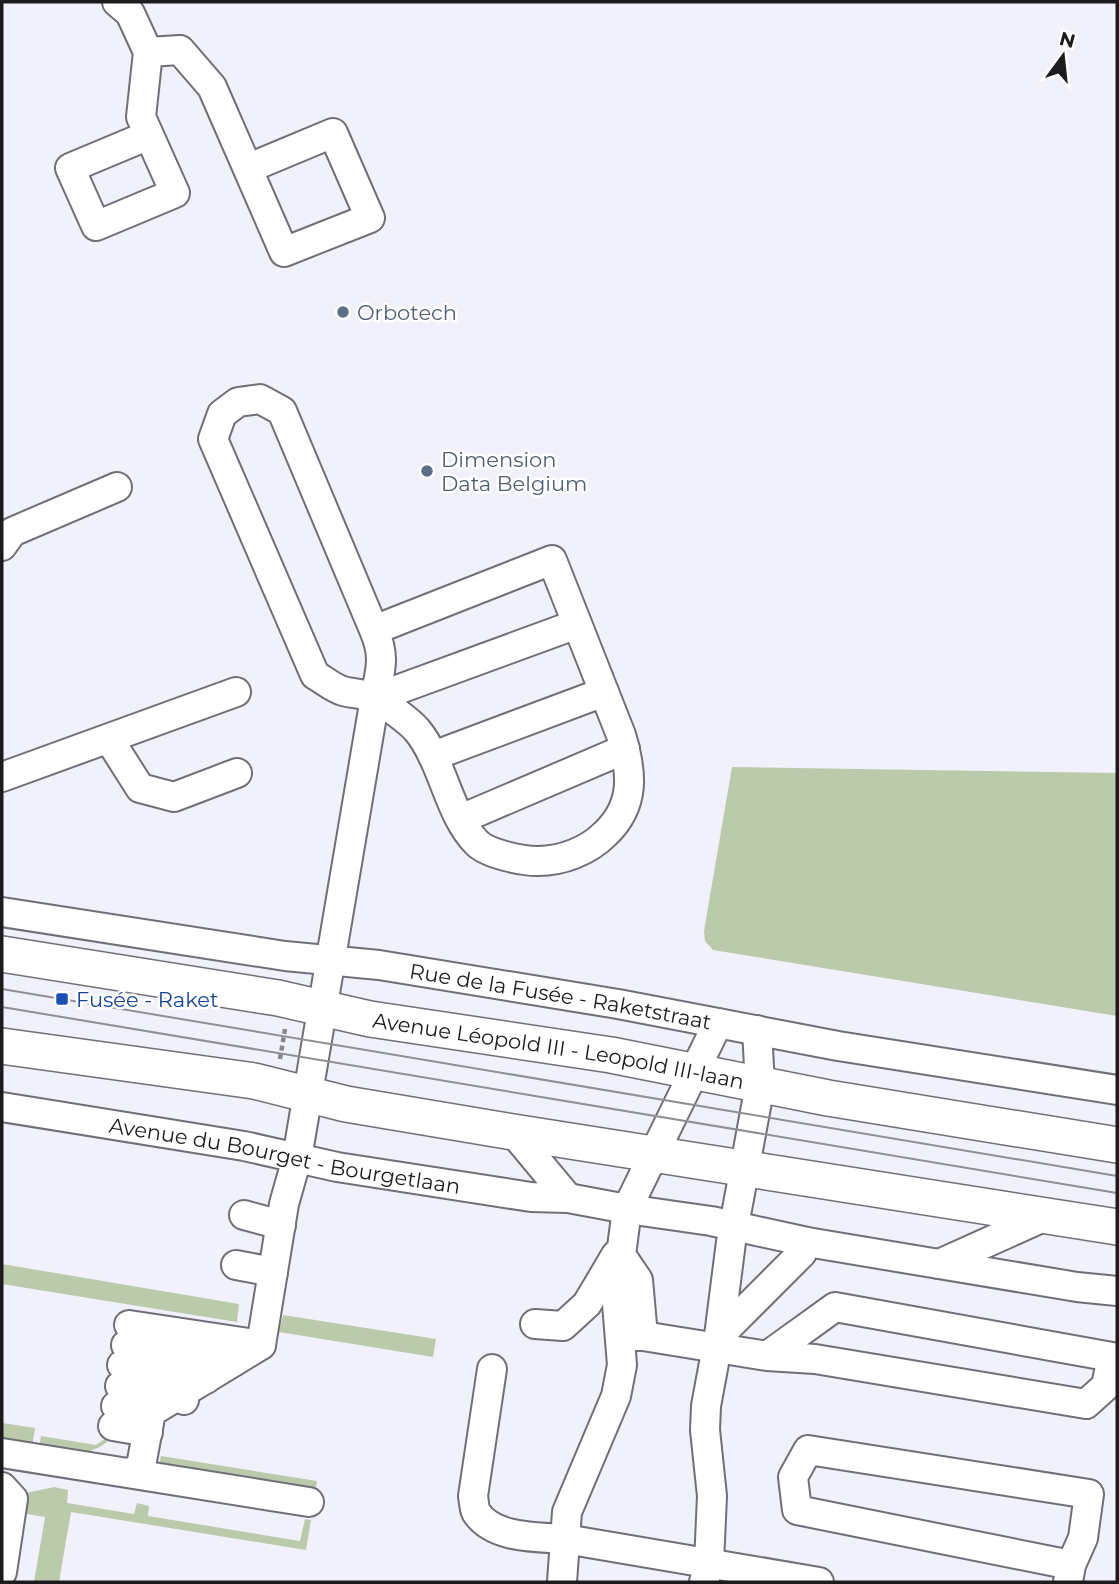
<svg xmlns="http://www.w3.org/2000/svg" width="1119" height="1584" viewBox="0 0 1119 1584" font-family="Montserrat,sans-serif">
	<style>
		.green { fill: #bbcaab }
		.lines { fill: none; stroke-linecap: round; stroke-linejoin: round }
		.minor-casing { stroke: #6f6f78; stroke-width: 32 }
		.major-casing { stroke: #6f6f78; stroke-width: 38 }
		.path { stroke: #86878d; stroke-width: 4.5; stroke-dasharray: 5 3.5; stroke-linecap: butt }
		.minor { stroke: #fff; stroke-width: 28 }
		.major { stroke: #fff; stroke-width: 35 }
		.tram { stroke: #8f8f96; stroke-width: 2 }
		.service-dot { fill: #5c6f8a; stroke: #fff; stroke-width: 2.5 }
		.transit-dot { fill: #1a4fb4; stroke: #fff; stroke-width: 2.5 }
		.labels { text-anchor: middle; dominant-baseline: central; stroke-width: 5; stroke-linejoin: round; paint-order: stroke }
		.service-label { font-size: 21px; fill: #4e5e75; stroke: #fff; text-anchor: start }
		.street-label { font-size: 21px; fill: #1c1c1f; stroke: #fff }
		.transit-label { font-size: 21px; fill: #164399; stroke: #fff; text-anchor: start }
	</style>
	<rect width="100%" height="100%" fill="#f0f1fa"/>
	<path class="green" d="M 732,767 L 1117,773 L 1117,1016 L 713,950 L 705,941 L 704,931 Z
		M 2,1264 L 239,1304 L 237,1322 L 2,1284 Z
		M 283,1315 L 436,1339 L 433,1357 L 279,1332 Z
		M 2,1423 L 35,1428 L 32,1447 L 2,1442 Z
		M 41,1436 L 96,1445 L 105,1439 L 107,1442 C 83,1460 66,1452 39,1448 Z
		M 161,1456 L 317,1481 L 315,1493 L 159,1465 Z
		M 54,1487 L 68,1490 L 67,1503 L 134,1514 L 137,1503 L 149,1506 L 148,1516 L 300,1541 L 305,1519 L 311,1520 L 306,1550 L 71,1512 L 59,1582 L 34,1582 L 45,1517 L 21,1513 L 26,1493 Z"/>
	<g class="lines">
		<defs>
			<g id="minor">
				<path d="M 117,2 L 130,13 L 148,52 L 141,117 L 175,193 L 96,226 L 70,168 L 149,135"/>
				<path d="M 148,52 L 180,50 L 212,87 L 284,252 L 370,218 L 333,133 L 249,168"/>
				<path d="M 2,546 L 12,532 L 117,487"/>
				<path d="M 375,698 L 577,624"/>
				<path d="M 109,739 L 140,788 L 174,797 L 237,773"/>
				<path d="M 433,756 L 604,692"/>
				<path d="M 2,777 L 236,692"/>
				<path d="M 461,819 L 625,749"/>
				<path id="s1" d="M 2,912 L 285,956 L 379,965 L 618,1004 L 838,1046 L 1117,1090"/>
				<path id="s2" d="M 2,1107 L 244,1146 L 337,1167 L 531,1197 L 568,1198 L 627,1209 L 711,1221 L 807,1242 L 1077,1287 L 1117,1291"/>
				<path d="M 513,1132 L 568,1198"/>
				<path d="M 244,1215 L 281,1225"/>
				<path d="M 621,1255 L 638,1280 L 643,1336"/>
				<path d="M 939,1264 L 1046,1216"/>
				<path d="M 236,1265 L 273,1272"/>
				<path d="M 535,1324 L 563,1326 L 587,1304 L 616,1255"/>
				<path d="M 129,1325 L 261,1345"/>
				<path d="M 621,1336 L 643,1336 L 767,1356 L 815,1359 L 1086,1404 L 1106,1386 L 1112,1357 L 835,1307 L 767,1356"/>
				<path d="M 719,1336 L 802,1253 L 807,1242"/>
				<path d="M 126,1345 L 233,1362"/>
				<path d="M 122,1365 L 206,1379"/>
				<path d="M 492,1369 L 473,1496 C 474,1501 474,1508 476,1512 C 493,1539 538,1537 565,1539 L 819,1582"/>
				<path d="M 120,1386 L 178,1395 L 184,1400"/>
				<path d="M 116,1406 L 151,1412"/>
				<path d="M 113,1426 L 148,1432"/>
				<path d="M 2,1453 L 309,1502"/>
				<path d="M 131,1473 L 141,1466 L 151,1412 L 261,1345 L 284,1204 L 297,1158 L 375,698 C 380,670 386,658 374,630 L 282,411 L 260,399 L 238,402 L 222,414 L 213,439 L 315,675 C 324,680 333,688 343,691 C 353,694 365,693 374,698 C 384,702 410,722 417,730 C 444,763 448,814 477,843 C 488,854 522,861 538,861 C 562,861 588,851 605,834 C 636,805 632,772 621,735 L 552,560 L 374,630"/>
				<path d="M 2,1487 L 13,1499 L 2,1572"/>
				<path d="M 562,1582 L 567,1512 L 616,1396 L 622,1365 L 615,1279 L 621,1255 L 627,1209 L 718,1023"/>
				<path d="M 704,1582 L 709,1563 L 712,1496 L 705,1430 L 706,1406 L 719,1336 L 731,1242 L 760,1085 L 757,1030"/>
				<path d="M 1068,1582 L 1071,1565 L 1083,1538 L 1089,1494 L 808,1450 L 793,1477 L 797,1510 L 1071,1565"/>
			</g>
			<g id="major">
				<path id="s3" d="M 2,954 L 278,998 L 370,1019 L 611,1055 L 828,1098 L 1117,1145"/>
				<path d="M 2,1046 L 254,1081 L 346,1104 L 513,1132 L 1117,1227"/>
			</g>
		</defs>
		<use href="#minor" class="minor-casing"/>
		<use href="#major" class="major-casing"/>
		<path class="path" d="M 280,1059 L 285,1029"/>
		<use href="#minor" class="minor"/>
		<use href="#major" class="major"/>
		<path class="tram" d="M 2,989 L 1117,1176
			M 2,1007 L 1117,1193"/>
	</g>
	<g class="service-dot">
		<circle cx="343" cy="312" r="7"/>
		<circle cx="427" cy="471" r="7"/>
	</g>
	<rect class="transit-dot" x="55" y="992" width="14" height="14" rx="3.5"/>
	<g class="labels">
		<g class="service-label">
			<text x="357" y="312">Orbotech</text>
			<text x="441" y="459">Dimension<tspan x="441" dy="24">Data Belgium</tspan></text>
		</g>
		<g class="street-label">
			<text stroke="none"><textPath href="#s1" startOffset="565">Rue de la Fusée - Raketstraat</textPath></text>
			<text stroke="none"><textPath href="#s3" startOffset="565">Avenue Léopold III - Leopold III-laan</textPath></text>
			<text stroke="none"><textPath href="#s2" startOffset="287">Avenue du Bourget - Bourgetlaan</textPath></text>
		</g>
		<g class="transit-label">
			<text x="76" y="999">Fusée - Raket</text>
		</g>
	</g>
	<rect width="1119" height="1584" fill="none" stroke="#1c1c1f" stroke-width="7"/>
	<g transform="translate(1063 56) rotate(15)" stroke="#ffffff" stroke-width="5" paint-order="stroke">
	<path d="M0-5L12 26L0 18L-12 26Z" fill="#1c1c1f"/>
	<text y="-10" font-size="19" font-weight="bold" text-anchor="middle" fill="#1c1c1f">N</text>
	</g>
</svg>
